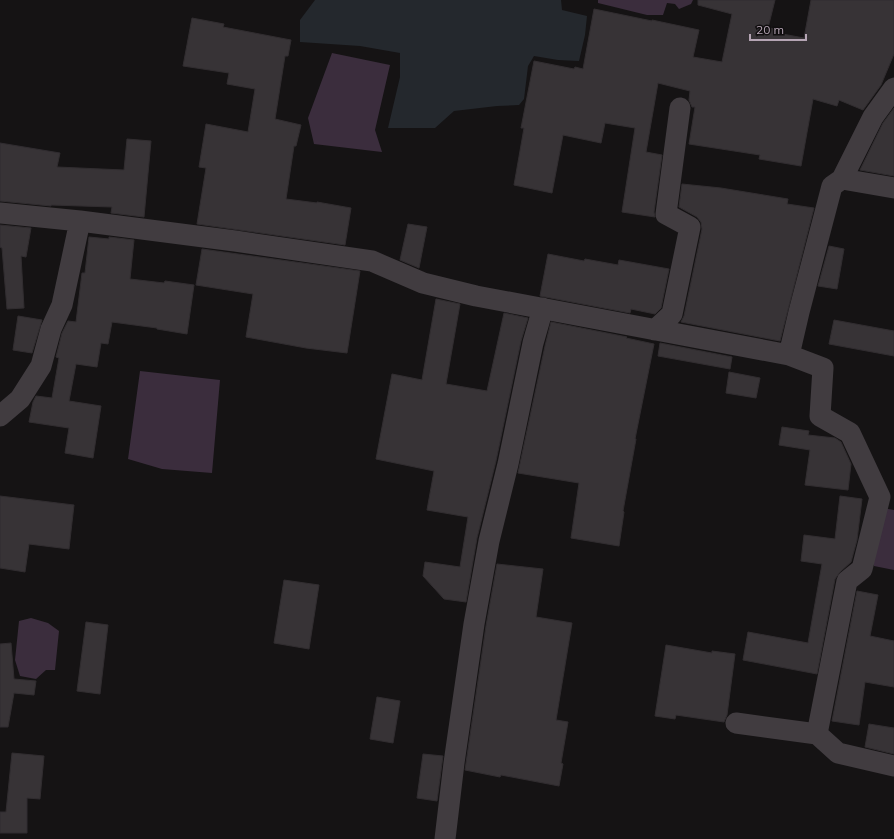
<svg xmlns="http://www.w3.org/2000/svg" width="894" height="839" viewBox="0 0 894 839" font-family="Mulish,sans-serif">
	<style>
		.green { fill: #24282d }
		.water { fill: #3b2d3d }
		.building { fill: #373336; stroke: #312d30 }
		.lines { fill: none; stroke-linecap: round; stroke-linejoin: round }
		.minor { stroke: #413c40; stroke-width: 21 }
	</style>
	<rect width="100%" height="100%" fill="#151314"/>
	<path class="green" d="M 315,0 L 561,0 L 562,10 L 587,16 L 585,35 L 579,61 L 558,60 L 534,56 L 528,66 L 524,99 L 519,105 L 497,106 L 454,111 L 435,128 L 388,128 L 400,77 L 400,53 L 360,46 L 300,42 L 300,20 Z"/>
	<path class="water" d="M 598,0 L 693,0 L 691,4 L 679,9 L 675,4 L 667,3 L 663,15 L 647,15 L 598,3 Z
		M 332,53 L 390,65 L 375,130 L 382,152 L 314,144 L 308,118 Z
		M 140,371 L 220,380 L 212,473 L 162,469 L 128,459 Z
		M 883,508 L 894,510 L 894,570 L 874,566 L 874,542 Z
		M 31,618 L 48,623 L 59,631 L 55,670 L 46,670 L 36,679 L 20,676 L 15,660 L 19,621 Z"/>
	<path class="building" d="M 698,0 L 775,0 L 768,28 L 777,29 L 777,33 L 804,38 L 811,0 L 894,0 L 894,54 L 881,85 L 863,110 L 839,100 L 837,106 L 813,99 L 801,166 L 759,159 L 760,155 L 689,144 L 695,107 L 692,107 L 689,100 L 690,91 L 658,83 L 646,152 L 662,155 L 654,212 L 655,217 L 622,212 L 635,128 L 605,123 L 601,143 L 563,135 L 552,193 L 514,185 L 524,128 L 521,128 L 534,61 L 574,69 L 575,67 L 583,69 L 594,9 L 652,21 L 652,20 L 699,30 L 693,57 L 722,62 L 732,14 L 698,5 Z
		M 192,18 L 224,24 L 223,27 L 291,40 L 288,56 L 285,56 L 275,119 L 301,125 L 296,146 L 294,146 L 286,199 L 317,203 L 317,202 L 351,208 L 345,245 L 197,224 L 206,168 L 199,167 L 206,124 L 248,132 L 255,89 L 227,84 L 229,73 L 183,66 Z
		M 894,108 L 894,176 L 860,170 L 883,123 Z
		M 127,139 L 151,141 L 144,217 L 111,213 L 112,207 L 51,205 L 51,206 L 0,201 L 0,143 L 60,153 L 57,167 L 124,170 Z
		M 682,184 L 721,188 L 788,199 L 787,204 L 814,208 L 780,341 L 681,322 L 684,316 L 702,229 L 701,222 L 697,217 L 679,207 Z
		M 408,224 L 427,227 L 419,268 L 400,260 Z
		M 0,225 L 31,228 L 26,257 L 21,256 L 24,308 L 7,309 L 2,248 L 0,247 Z
		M 89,237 L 109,239 L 109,237 L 134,240 L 130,279 L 164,283 L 165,281 L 194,285 L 187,334 L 157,329 L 157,328 L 112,322 L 108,344 L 101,343 L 97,367 L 76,364 L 69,401 L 101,406 L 93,458 L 65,453 L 69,428 L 29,422 L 33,402 L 36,396 L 52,398 L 59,358 L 56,357 L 62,333 L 68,321 L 76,322 L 82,273 L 85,273 Z
		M 829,246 L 844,249 L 837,289 L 818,286 Z
		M 202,249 L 360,271 L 347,353 L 306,348 L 246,337 L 253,294 L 196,285 Z
		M 548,254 L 584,261 L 585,259 L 618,265 L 619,260 L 669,269 L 661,308 L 655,314 L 631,309 L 630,313 L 540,296 Z
		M 436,299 L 460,304 L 446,384 L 487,391 L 504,313 L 528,318 L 521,341 L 496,461 L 477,538 L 466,602 L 444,599 L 423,576 L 425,562 L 460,567 L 468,517 L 427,510 L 434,471 L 376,459 L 392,374 L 422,380 Z
		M 18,316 L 42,320 L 32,353 L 13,350 Z
		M 834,320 L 894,331 L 894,356 L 829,344 Z
		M 551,322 L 627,337 L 626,338 L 654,344 L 635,439 L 636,439 L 623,511 L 624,512 L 619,546 L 571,538 L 579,483 L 518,473 L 545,346 Z
		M 660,343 L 732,357 L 730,369 L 658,356 Z
		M 729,372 L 760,378 L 756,398 L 726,393 Z
		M 782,427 L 809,431 L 808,435 L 835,438 L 841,442 L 851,464 L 848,490 L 805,485 L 810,450 L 779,445 Z
		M 0,496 L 74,505 L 69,549 L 29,544 L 25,572 L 0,568 Z
		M 840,496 L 862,499 L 857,540 L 851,562 L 840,572 L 835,579 L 817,674 L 743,660 L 748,632 L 808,643 L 822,564 L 801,561 L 804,535 L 835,539 Z
		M 497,564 L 543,569 L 536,617 L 572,623 L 556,720 L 568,722 L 561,763 L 563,764 L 559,786 L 501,775 L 500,777 L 465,770 L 486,626 Z
		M 284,580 L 319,585 L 309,649 L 274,643 Z
		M 857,591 L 878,595 L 870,636 L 894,641 L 894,687 L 865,682 L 859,725 L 832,721 Z
		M 86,622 L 108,625 L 100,694 L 77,691 Z
		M 11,643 L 14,679 L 36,681 L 34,695 L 14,693 L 8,727 L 0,727 L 0,644 Z
		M 666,645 L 712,653 L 712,651 L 735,654 L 727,715 L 724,722 L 676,715 L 675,719 L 655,716 Z
		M 377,697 L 400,701 L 393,743 L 370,739 Z
		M 869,724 L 894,728 L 894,754 L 865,747 Z
		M 12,753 L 44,756 L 40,799 L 27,798 L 27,833 L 0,833 L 0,812 L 6,812 Z
		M 423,754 L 443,756 L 437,801 L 417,798 Z"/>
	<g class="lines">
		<path class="minor" d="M 842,179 L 894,188
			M 0,213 L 80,221 L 235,241 L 372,261 L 423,283 L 476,296 L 789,355 L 823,368 L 820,416 L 850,433 L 880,497 L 862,569 L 847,581 L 817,734 L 838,753 L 894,766
			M 655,330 L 672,314 L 690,227 L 666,214 L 680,108
			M 789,355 L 799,312 L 832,186 L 842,179 L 873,117 L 894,88
			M 0,416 L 20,399 L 41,366 L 51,329 L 62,305 L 80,221
			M 736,723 L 817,734
			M 445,839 L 454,763 L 474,624 L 489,541 L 508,464 L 533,343 L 543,308"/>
	</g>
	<path d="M750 34v6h56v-6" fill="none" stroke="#b5a5b4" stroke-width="2"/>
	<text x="756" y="34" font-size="12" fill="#b5a5b4" stroke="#100e0f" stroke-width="3" paint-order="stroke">20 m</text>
</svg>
